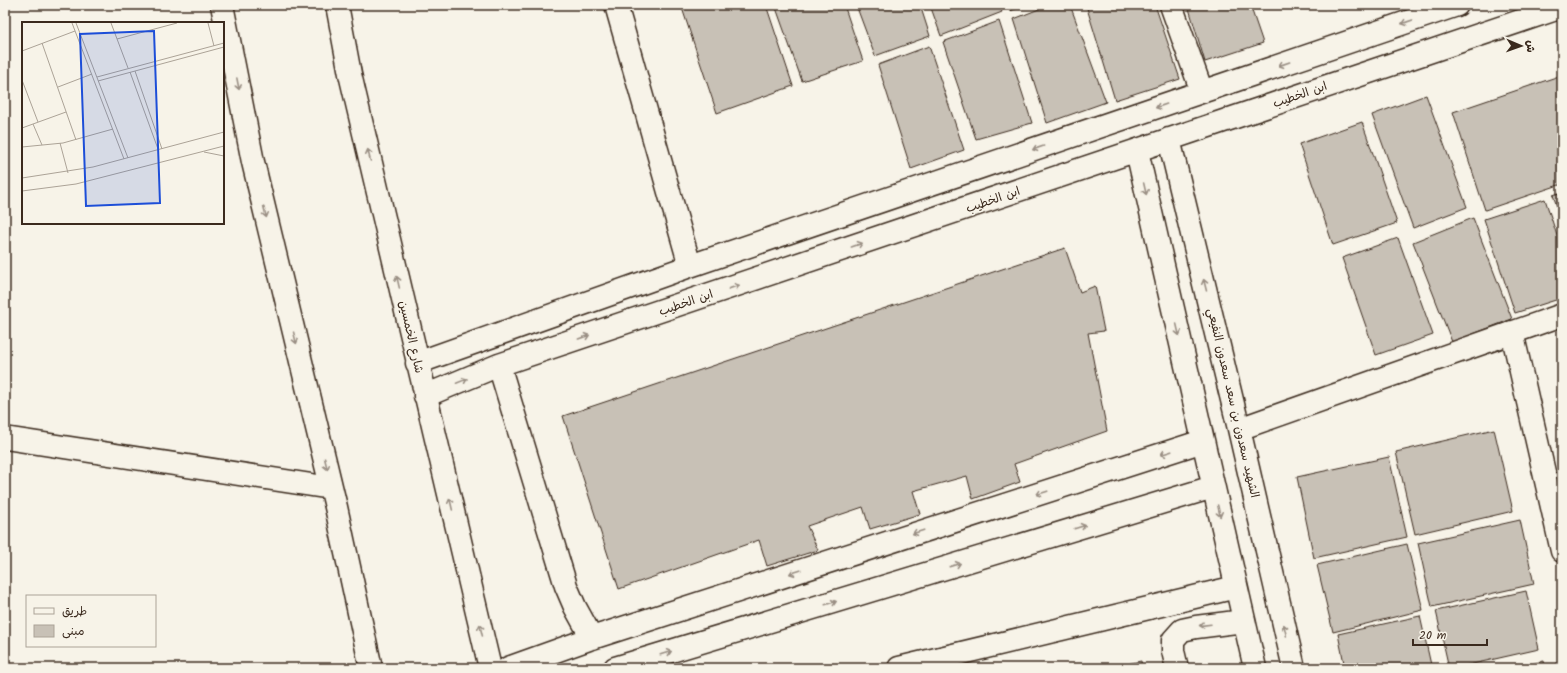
<svg xmlns="http://www.w3.org/2000/svg" width="1567" height="673" viewBox="0 0 1567 673" font-family="Kalam,'Playpen Sans Arabic',sans-serif">
	<style>
		.building { fill: #c8c1b6; stroke: #3b2a1e }
		.lines { fill: none; stroke-linecap: round; stroke-linejoin: round }
		.minor-casing { stroke: #3b2a1e; stroke-width: 25 }
		.minor { stroke: #f7f3e8; stroke-width: 22 }
		.oneway { stroke: #998e83 }
		.labels { text-anchor: middle; dominant-baseline: central; stroke-width: 3; stroke-linejoin: round; paint-order: stroke }
		.street-label { font-size: 12px; fill: #3b2a1e; stroke: #f7f3e8 }
		.inset-road { fill: none; stroke: #aca397; stroke-width: 1 }
		.view { fill: #1d4ed8; fill-opacity: 0.15; stroke: #1d4ed8; stroke-width: 2 }
		.inset-edge { fill: none; stroke: #3b2a1e; stroke-width: 2 }
	</style>
	<rect width="100%" height="100%" fill="#f7f3e8"/>
	<filter id="ink" filterUnits="userSpaceOnUse"><feTurbulence type="fractalNoise" baseFrequency=".025" numOctaves="2"/><feDisplacementMap in="SourceGraphic" scale="8" xChannelSelector="R" yChannelSelector="G"/><feConvolveMatrix kernelMatrix="1 2 1 2 8 2 1 2 1" color-interpolation-filters="sRGB"/></filter>
	<g filter="url(#ink)">
		<path class="building" d="M 681,5 L 766,5 L 793,86 L 717,113 Z
			M 775,5 L 844,5 L 863,61 L 802,81 Z
			M 856,5 L 920,5 L 930,36 L 875,56 Z
			M 930,5 L 999,5 L 1002,12 L 941,36 Z
			M 1008,5 L 1026,5 L 1010,11 Z
			M 1049,5 L 1070,5 L 1106,102 L 1047,123 L 1014,19 Z
			M 1086,5 L 1155,5 L 1180,79 L 1115,100 Z
			M 1188,5 L 1250,5 L 1263,43 L 1205,62 Z
			M 999,21 L 1032,123 L 976,139 L 943,42 Z
			M 929,46 L 964,150 L 911,169 L 878,65 Z
			M 1562,75 L 1562,184 L 1485,210 L 1453,112 Z
			M 1426,95 L 1467,207 L 1413,228 L 1372,115 Z
			M 1362,122 L 1397,223 L 1333,245 L 1299,144 Z
			M 1562,192 L 1562,221 L 1553,195 Z
			M 1545,199 L 1562,251 L 1562,298 L 1515,313 L 1484,219 Z
			M 1473,218 L 1512,319 L 1452,342 L 1413,242 Z
			M 1398,238 L 1433,335 L 1376,355 L 1342,258 Z
			M 1065,248 L 1080,292 L 1095,286 L 1104,331 L 1088,333 L 1107,431 L 1014,464 L 1020,482 L 973,499 L 967,476 L 913,491 L 920,514 L 870,529 L 863,507 L 807,526 L 818,550 L 767,566 L 759,540 L 619,589 L 563,416 Z
			M 1494,429 L 1513,511 L 1415,534 L 1396,452 Z
			M 1389,457 L 1407,537 L 1314,558 L 1297,477 Z
			M 1520,520 L 1534,584 L 1432,607 L 1418,543 Z
			M 1407,544 L 1423,610 L 1333,632 L 1317,565 Z
			M 1526,591 L 1539,649 L 1455,668 L 1449,668 L 1436,611 Z
			M 1420,616 L 1431,665 L 1415,668 L 1345,668 L 1338,634 Z
			M 1141,661 L 1142,668 L 1108,668 Z
			M 1544,661 L 1545,668 L 1512,668 Z"/>
		<g class="lines">
			<defs>
				<path id="minor" d="M 222,5 L 253,162 L 336,507 L 371,668
					M 337,5 L 350,74 L 490,668
					M 616,5 L 690,266
					M 1171,5 L 1202,92
					M 1169,139 L 1239,429 L 1294,668
					M 1137,151 L 1255,668
					M 1512,332 L 1562,551
					M 417,363 L 690,266 L 1457,5
					M 499,365 L 566,586 L 575,607 L 592,638
					M 425,396 L 499,365 L 1562,7
					M 1239,429 L 1562,315
					M 5,438 L 331,488
					M 508,668 L 592,638 L 1203,441
					M 615,668 L 1213,487
					M 899,668 L 1236,587
					M 1177,668 L 1173,651 L 1173,640 L 1182,630 L 1196,627 L 1244,621"/>
			</defs>
			<use href="#minor" class="minor-casing"/>
			<use href="#minor" class="minor"/>
		</g>
		<defs><path id="oneway-shaft" d="M-6 0H5M1.5-3L5.5 0L1.5 3" fill="none" stroke-width="1.6" stroke-linecap="round" stroke-linejoin="round"/></defs>
		<g class="oneway">
			<use href="#oneway-shaft" transform="translate(1407 22) rotate(161)"/>
			<use href="#oneway-shaft" transform="translate(1284 64) rotate(161)"/>
			<use href="#oneway-shaft" transform="translate(238 84) rotate(79)"/>
			<use href="#oneway-shaft" transform="translate(1161 106) rotate(161)"/>
			<use href="#oneway-shaft" transform="translate(1038 148) rotate(161)"/>
			<use href="#oneway-shaft" transform="translate(369 155) rotate(-103)"/>
			<use href="#oneway-shaft" transform="translate(1145 189) rotate(77)"/>
			<use href="#oneway-shaft" transform="translate(265 212) rotate(76)"/>
			<use href="#oneway-shaft" transform="translate(857 245) rotate(-19)"/>
			<use href="#oneway-shaft" transform="translate(398 282) rotate(-103)"/>
			<use href="#oneway-shaft" transform="translate(1205 285) rotate(-104)"/>
			<use href="#oneway-shaft" transform="translate(734 287) rotate(-19)"/>
			<use href="#oneway-shaft" transform="translate(1178 330) rotate(77)"/>
			<use href="#oneway-shaft" transform="translate(584 337) rotate(-19)"/>
			<use href="#oneway-shaft" transform="translate(295 338) rotate(76)"/>
			<use href="#oneway-shaft" transform="translate(462 381) rotate(-22)"/>
			<use href="#oneway-shaft" transform="translate(1166 453) rotate(162)"/>
			<use href="#oneway-shaft" transform="translate(326 464) rotate(76)"/>
			<use href="#oneway-shaft" transform="translate(1042 493) rotate(162)"/>
			<use href="#oneway-shaft" transform="translate(451 504) rotate(-103)"/>
			<use href="#oneway-shaft" transform="translate(1219 511) rotate(77)"/>
			<use href="#oneway-shaft" transform="translate(1080 527) rotate(-17)"/>
			<use href="#oneway-shaft" transform="translate(918 532) rotate(162)"/>
			<use href="#oneway-shaft" transform="translate(955 565) rotate(-17)"/>
			<use href="#oneway-shaft" transform="translate(795 572) rotate(162)"/>
			<use href="#oneway-shaft" transform="translate(831 603) rotate(-17)"/>
			<use href="#oneway-shaft" transform="translate(1205 625) rotate(173)"/>
			<use href="#oneway-shaft" transform="translate(481 630) rotate(-103)"/>
			<use href="#oneway-shaft" transform="translate(1285 630) rotate(-103)"/>
			<use href="#oneway-shaft" transform="translate(666 653) rotate(-17)"/>
		</g>
	</g>
	<g class="labels">
		<g class="street-label">
			<text transform="translate(1300 95) rotate(-19)">ابن الخطيب</text>
			<text transform="translate(993 200) rotate(-19)">ابن الخطيب</text>
			<text transform="translate(686 303) rotate(-19)">ابن الخطيب</text>
			<text transform="translate(411 337) rotate(77)">شارع الخمسين</text>
			<text transform="translate(1233 403) rotate(77)">الشهيد سعدون بن سعد سعدون النفيعي</text>
		</g>
	</g>
	<g transform="translate(22 22)">
		<rect width="202" height="202" fill="#f7f3e8"/>
		<path class="inset-road" d="M 50,1 L 102,137M 54,1 L 106,136M 89,1 L 106,46M 186,1 L 192,24M 95,17 L 155,1M 20,21 L 54,118M 0,29 L 53,9M 113,49 L 140,127M 108,50 L 136,127M 75,55 L 202,21M 0,58 L 16,100M 76,59 L 202,25M 36,65 L 70,52M 11,102 L 20,123M 0,106 L 44,90M 38,121 L 46,151M 0,125 L 41,121 L 91,107M 182,130 L 202,134M 0,156 L 71,145 L 202,110M 0,169 L 54,162 L 202,124"/>
		<path class="view" d="M 132,9 L 138,181 L 64,184 L 58,12 Z"/>
		<rect width="202" height="202" class="inset-edge"/>
	</g>
	<rect width="1567" height="673" fill="none" stroke="#f7f3e8" stroke-width="20"/>
	<rect x="10" y="10" width="1547" height="653" fill="none" stroke="#3b2a1e" stroke-width="1.5" filter="url(#ink)"/>
	<rect x="26" y="595" width="130" height="52" fill="#f7f3e8" stroke="#aca397"/>
	<rect x="34" y="608" width="20" height="6" fill="#f7f3e8" stroke="#aca397"/>
	<text x="62" y="615" font-size="12" fill="#3b2a1e">طريق</text>
	<rect x="34" y="625" width="20" height="12" fill="#c8c1b6" stroke="#aca397"/>
	<text x="62" y="635" font-size="12" fill="#3b2a1e">مبنى</text>
	<g transform="translate(1521 46) rotate(92)" stroke="#f7f3e8" stroke-width="3" paint-order="stroke">
	<path d="M0-3L7 15L0 10L-7 15Z" fill="#3b2a1e"/>
	<text y="-6" font-size="11" font-weight="bold" text-anchor="middle" fill="#3b2a1e">ش</text>
	</g>
	<path d="M1413 639v6h74v-6" fill="none" stroke="#3b2a1e" stroke-width="2"/>
	<text x="1419" y="639" font-size="12" fill="#3b2a1e" stroke="#f7f3e8" stroke-width="3" paint-order="stroke">20 m</text>
</svg>
